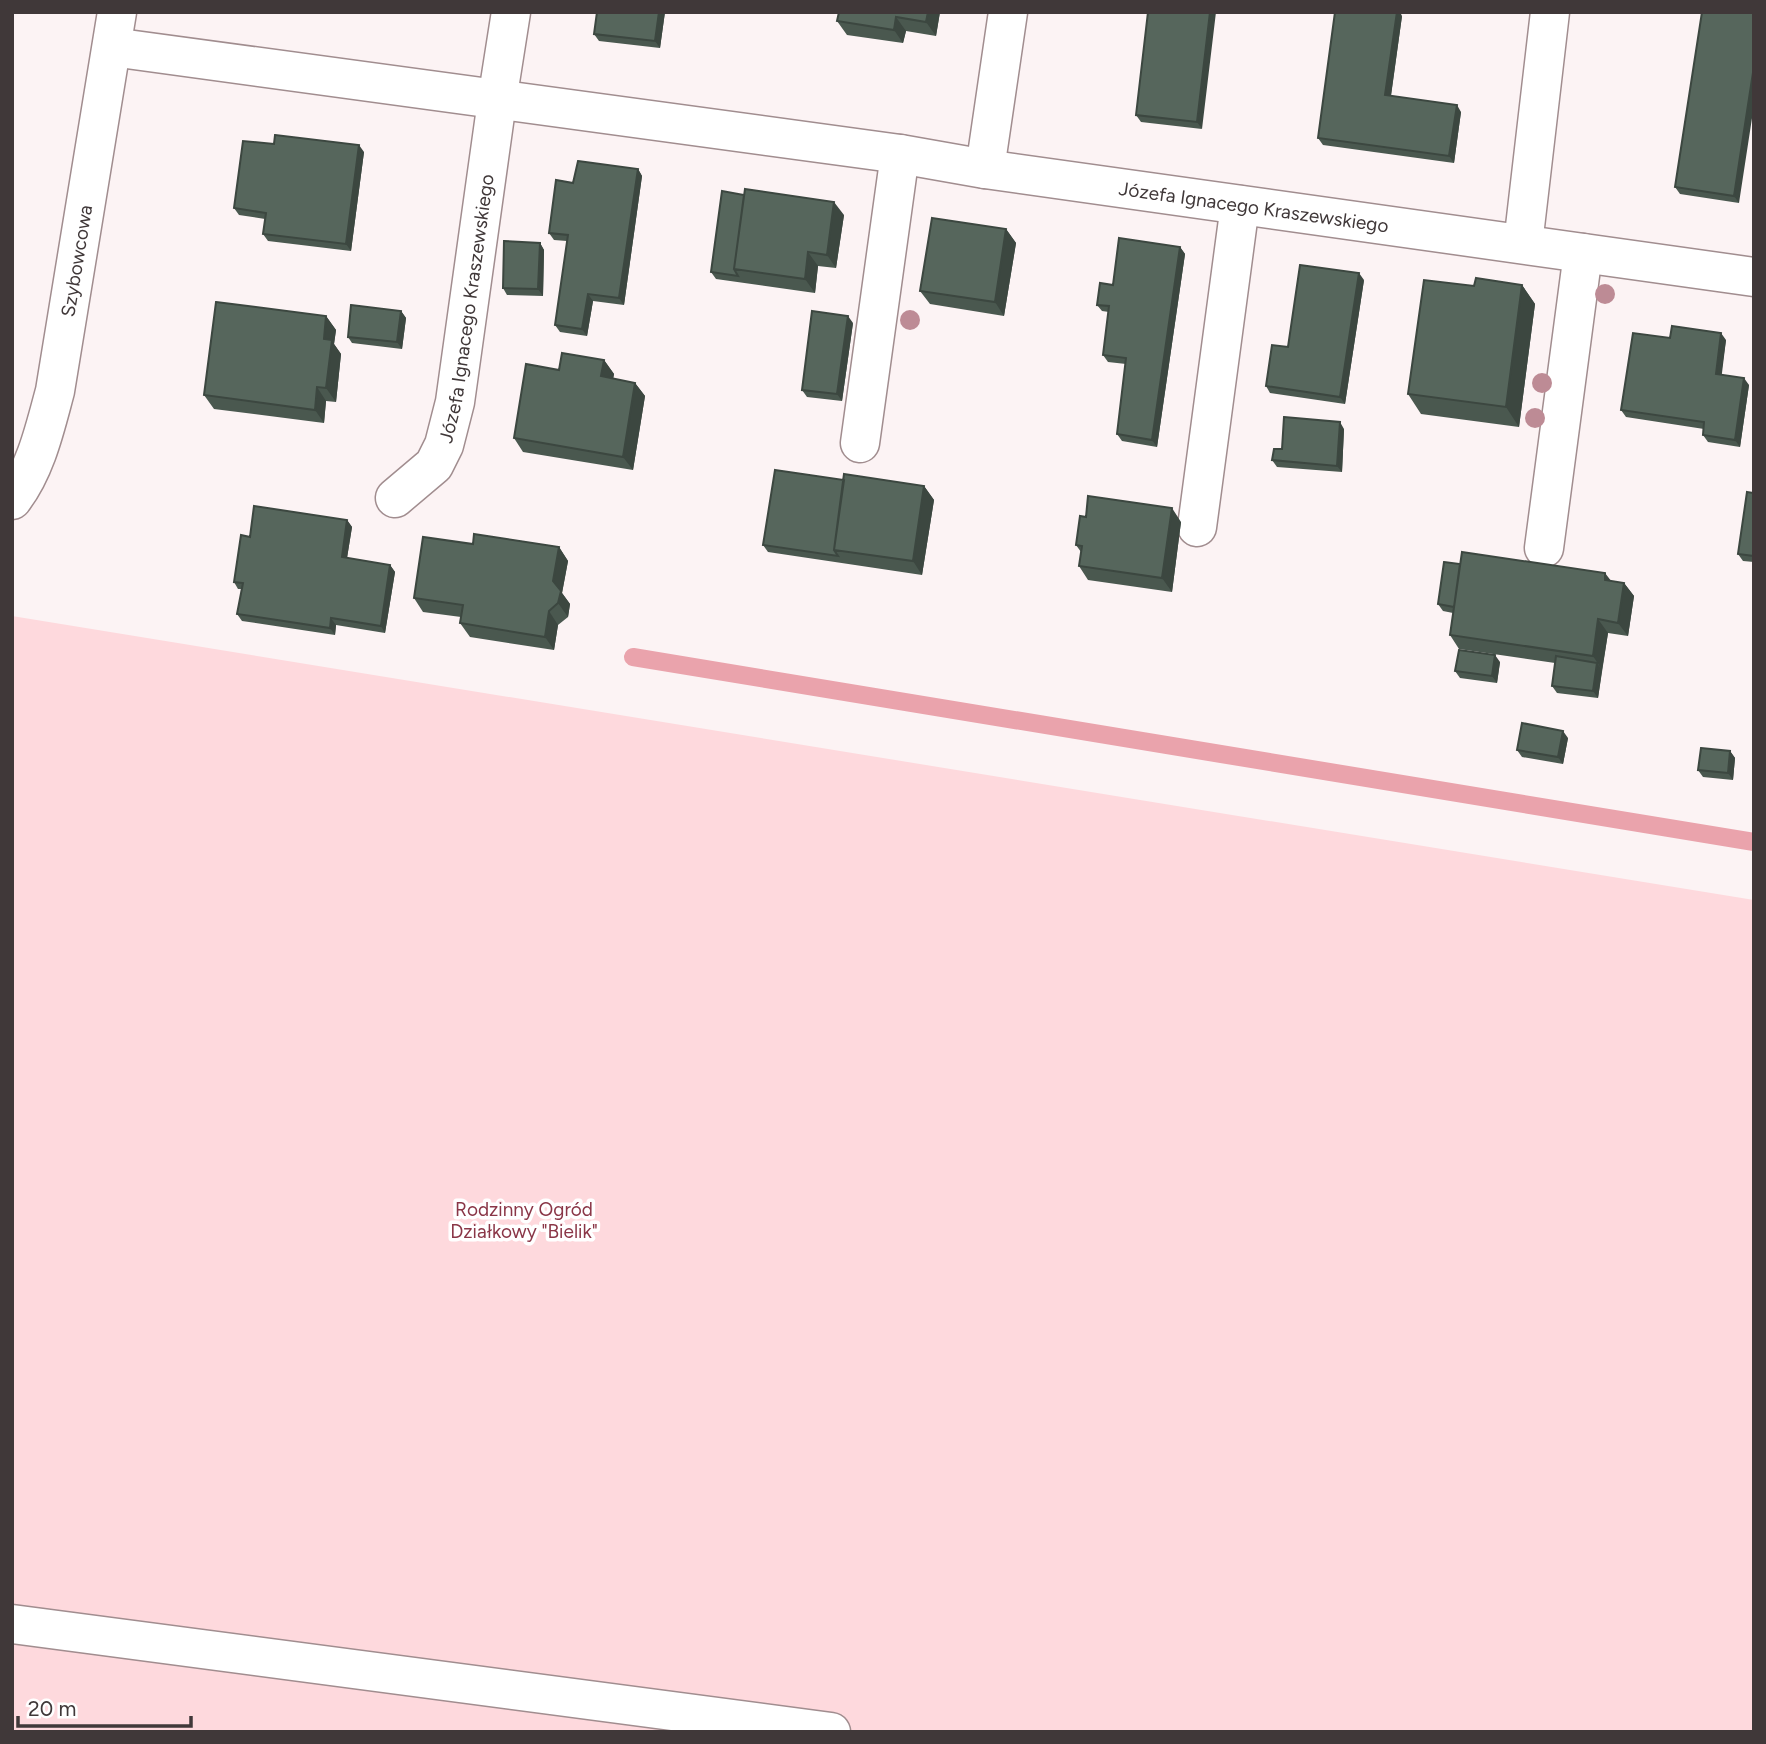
<svg xmlns="http://www.w3.org/2000/svg" width="1766" height="1744" viewBox="0 0 1766 1744" font-family="Figtree,sans-serif">
	<style>
		.green { fill: #fed9dd }
		.lines { fill: none; stroke-linecap: round; stroke-linejoin: round }
		.stream { stroke: #eaa3ac; stroke-width: 18 }
		.minor-casing { stroke: #a18d8f; stroke-width: 41 }
		.minor { stroke: #fff; stroke-width: 38 }
		.tree { fill: #bd8b95 }
		.wall { fill: #4a584f }
		.shaded-wall { fill: #3c4740 }
		.building { fill: #56665c; stroke: #3c4740; stroke-width: 2 }
		.labels { text-anchor: middle; dominant-baseline: central; stroke-width: 7; stroke-linejoin: round; paint-order: stroke }
		.street-label { font-size: 19px; fill: #403839; stroke: #fff }
		.park-label { font-size: 19px; fill: #8a3647; stroke: #fff }
	</style>
	<rect width="100%" height="100%" fill="#fcf3f4"/>
	<path class="green" d="M 12,616 L 1754,900 L 1754,1732 L 12,1732 Z"/>
	<g class="lines">
		<path class="stream" d="M 633,657 L 1754,842"/>
		<defs>
			<g id="minor">
				<path id="s1" d="M 112,47 L 900,154 L 985,169 L 1754,277"/>
				<path d="M 985,169 L 1008,12"/>
				<path d="M 1523,244 L 1550,12"/>
				<path d="M 860,443 L 900,154"/>
				<path id="s2" d="M 395,498 L 434,465 L 444,445 L 455,402 L 497,101 L 511,12"/>
				<path id="s3" d="M 12,500 C 36,469 45,428 55,391 L 117,12"/>
				<path d="M 1197,527 L 1240,205"/>
				<path d="M 1544,548 L 1583,253"/>
				<path d="M 12,1624 L 831,1732"/>
			</g>
		</defs>
		<use href="#minor" class="minor-casing"/>
		<use href="#minor" class="minor"/>
	</g>
	<g class="tree">
		<circle cx="1605" cy="294" r="10"/>
		<circle cx="910" cy="320" r="10"/>
		<circle cx="1542" cy="383" r="10"/>
		<circle cx="1535" cy="418" r="10"/>
	</g>
	<path class="wall" d="M 597,12 L 665,12 L 660,48 L 599,41 L 594,34 Z
		M 839,12 L 940,12 L 936,36 L 906,31 L 903,43 L 847,35 L 837,21 Z
		M 1148,12 L 1202,129 L 1141,122 L 1136,115 Z
		M 1702,12 L 1739,203 L 1680,194 L 1675,187 Z
		M 1402,16 L 1391,96 L 1461,112 L 1454,163 L 1323,145 L 1318,138 Z
		M 274,144 L 364,152 L 351,251 L 268,241 L 263,234 L 265,219 L 239,215 L 234,208 Z
		M 638,169 L 642,176 L 624,305 L 593,301 L 587,336 L 560,332 L 555,325 L 567,241 L 554,240 L 549,233 L 573,183 Z
		M 844,215 L 836,268 L 818,266 L 815,293 L 716,279 L 711,272 Z
		M 1006,229 L 1016,243 L 1004,316 L 930,304 L 920,291 Z
		M 540,243 L 544,250 L 543,296 L 507,295 L 503,288 Z
		M 1180,247 L 1185,254 L 1157,447 L 1122,441 L 1117,434 L 1126,364 L 1108,362 L 1103,355 L 1109,312 L 1102,311 L 1097,305 L 1113,285 Z
		M 1364,280 L 1345,404 L 1270,393 L 1266,386 Z
		M 1522,285 L 1535,304 L 1519,427 L 1421,414 L 1408,394 L 1474,286 Z
		M 401,311 L 406,318 L 402,349 L 352,343 L 348,337 Z
		M 326,316 L 336,330 L 334,344 L 341,354 L 336,402 L 326,401 L 324,423 L 214,409 L 204,395 Z
		M 853,323 L 842,401 L 807,397 L 802,390 Z
		M 1670,338 L 1726,340 L 1721,375 L 1749,385 L 1740,447 L 1708,442 L 1703,435 L 1704,429 L 1626,417 L 1621,410 Z
		M 604,360 L 614,374 L 613,379 L 635,383 L 645,396 L 633,470 L 523,452 L 514,438 L 559,370 Z
		M 1344,429 L 1342,472 L 1277,467 L 1272,460 L 1282,449 Z
		M 844,480 L 924,486 L 934,500 L 922,575 L 768,552 L 763,545 Z
		M 1754,493 L 1754,562 L 1743,561 L 1738,554 Z
		M 1086,517 L 1181,522 L 1172,592 L 1088,580 L 1079,566 L 1081,552 L 1076,545 Z
		M 347,520 L 352,527 L 347,558 L 390,565 L 395,572 L 385,633 L 336,625 L 335,635 L 242,621 L 237,614 L 242,589 L 238,589 L 234,582 L 250,537 Z
		M 473,544 L 559,547 L 568,561 L 562,593 L 570,604 L 568,617 L 558,625 L 554,650 L 470,637 L 460,623 L 461,617 L 423,612 L 414,598 Z
		M 1611,581 L 1624,583 L 1634,596 L 1628,636 L 1608,633 L 1598,698 L 1557,693 L 1552,686 L 1555,663 L 1459,649 L 1450,635 L 1453,613 L 1443,611 L 1438,604 Z
		M 1500,662 L 1497,683 L 1460,678 L 1455,671 Z
		M 1568,738 L 1563,764 L 1522,757 L 1517,750 Z
		M 1730,751 L 1735,758 L 1733,780 L 1703,777 L 1698,770 Z"/>
	<path class="shaded-wall" d="M 659,12 L 665,12 L 660,48 L 655,41 Z
		M 928,12 L 940,12 L 936,36 L 926,22 Z
		M 1210,12 L 1216,12 L 1202,129 L 1197,122 Z
		M 1397,12 L 1400,12 L 1402,16 L 1390,102 L 1385,95 Z
		M 896,17 L 906,31 L 903,43 L 894,30 Z
		M 1754,66 L 1754,105 L 1739,203 L 1734,196 Z
		M 1457,105 L 1461,112 L 1454,163 L 1449,156 Z
		M 359,145 L 364,152 L 351,251 L 346,244 Z
		M 638,169 L 642,176 L 624,305 L 619,298 Z
		M 834,202 L 844,215 L 836,268 L 827,255 Z
		M 1006,229 L 1016,243 L 1004,316 L 995,302 Z
		M 540,243 L 544,250 L 543,296 L 538,289 Z
		M 1180,247 L 1185,254 L 1157,447 L 1152,440 Z
		M 808,252 L 818,266 L 815,293 L 805,279 Z
		M 1359,273 L 1364,280 L 1345,404 L 1340,397 Z
		M 1522,285 L 1535,304 L 1519,427 L 1506,407 Z
		M 588,294 L 593,301 L 587,336 L 582,329 Z
		M 401,311 L 406,318 L 402,349 L 397,342 Z
		M 326,316 L 336,330 L 334,344 L 341,354 L 336,402 L 326,388 L 324,339 Z
		M 848,316 L 853,323 L 842,401 L 837,394 Z
		M 1721,333 L 1726,340 L 1721,381 L 1716,374 Z
		M 604,360 L 614,374 L 611,390 L 601,376 Z
		M 1744,378 L 1749,385 L 1740,447 L 1735,440 Z
		M 635,383 L 645,396 L 633,470 L 623,457 Z
		M 317,387 L 326,401 L 324,423 L 315,410 Z
		M 1340,422 L 1344,429 L 1342,472 L 1337,466 Z
		M 924,486 L 934,500 L 922,575 L 913,561 Z
		M 1172,508 L 1181,522 L 1172,592 L 1162,578 Z
		M 347,520 L 352,527 L 346,564 L 342,557 Z
		M 559,547 L 568,561 L 562,593 L 570,604 L 568,617 L 558,603 L 553,581 Z
		M 390,565 L 395,572 L 385,633 L 381,626 Z
		M 1605,573 L 1615,586 L 1605,580 Z
		M 1624,583 L 1634,596 L 1628,636 L 1618,623 Z
		M 549,611 L 558,625 L 554,650 L 545,637 Z
		M 331,618 L 336,625 L 335,635 L 330,628 Z
		M 1598,619 L 1608,633 L 1602,670 L 1593,656 Z
		M 1495,655 L 1500,662 L 1497,683 L 1492,676 Z
		M 1597,663 L 1602,670 L 1598,698 L 1593,691 Z
		M 1563,731 L 1568,738 L 1563,764 L 1558,757 Z
		M 1730,751 L 1735,758 L 1733,780 L 1728,773 Z"/>
	<path class="building" d="M 597,12 L 659,12 L 655,41 L 594,34 Z
		M 839,12 L 928,12 L 926,22 L 896,17 L 894,30 L 837,21 Z
		M 1148,12 L 1210,12 L 1197,122 L 1136,115 Z
		M 1335,12 L 1397,12 L 1385,95 L 1457,105 L 1449,156 L 1318,138 Z
		M 1702,12 L 1754,12 L 1754,66 L 1734,196 L 1675,187 Z
		M 275,135 L 359,145 L 346,244 L 263,234 L 266,213 L 234,208 L 243,141 L 274,144 Z
		M 578,161 L 638,169 L 619,298 L 588,294 L 582,329 L 555,325 L 568,235 L 549,233 L 556,180 L 573,183 Z
		M 745,189 L 834,202 L 827,255 L 808,252 L 805,279 L 734,269 Z
		M 722,191 L 744,195 L 734,269 L 738,276 L 711,272 Z
		M 932,218 L 1006,229 L 995,302 L 920,291 Z
		M 1119,238 L 1180,247 L 1152,440 L 1117,434 L 1126,358 L 1103,355 L 1109,306 L 1097,305 L 1100,283 L 1113,285 Z
		M 504,241 L 540,243 L 538,289 L 503,288 Z
		M 1300,265 L 1359,273 L 1340,397 L 1266,386 L 1272,345 L 1288,347 Z
		M 1476,278 L 1522,285 L 1506,407 L 1408,394 L 1424,280 L 1474,286 Z
		M 216,302 L 326,316 L 324,339 L 332,340 L 326,388 L 317,387 L 315,410 L 204,395 Z
		M 351,305 L 401,311 L 397,342 L 348,337 Z
		M 812,311 L 848,316 L 837,394 L 802,390 Z
		M 1672,326 L 1721,333 L 1716,374 L 1744,378 L 1735,440 L 1703,435 L 1704,422 L 1621,410 L 1633,333 L 1670,338 Z
		M 562,353 L 604,360 L 601,376 L 635,383 L 623,457 L 514,438 L 526,364 L 559,370 Z
		M 1284,417 L 1340,422 L 1337,466 L 1272,460 L 1274,449 L 1282,449 Z
		M 775,470 L 844,480 L 834,550 L 838,556 L 763,545 Z
		M 844,474 L 924,486 L 913,561 L 834,550 Z
		M 1747,492 L 1754,493 L 1754,556 L 1738,554 Z
		M 1088,496 L 1172,508 L 1162,578 L 1079,566 L 1082,546 L 1076,545 L 1080,516 L 1086,517 Z
		M 254,506 L 347,520 L 342,557 L 390,565 L 381,626 L 331,618 L 330,628 L 237,614 L 243,583 L 234,582 L 241,535 L 250,537 Z
		M 474,534 L 559,547 L 553,581 L 561,591 L 558,603 L 549,611 L 545,637 L 460,623 L 463,605 L 414,598 L 423,537 L 473,544 Z
		M 1462,552 L 1605,573 L 1605,580 L 1624,583 L 1618,623 L 1598,619 L 1593,656 L 1450,635 Z
		M 1444,562 L 1460,564 L 1454,607 L 1438,604 Z
		M 1459,650 L 1495,655 L 1492,676 L 1455,671 Z
		M 1556,656 L 1597,663 L 1593,691 L 1552,686 Z
		M 1522,723 L 1563,731 L 1558,757 L 1517,750 Z
		M 1701,748 L 1730,751 L 1728,773 L 1698,770 Z"/>
	<g class="labels">
		<g class="street-label">
			<text stroke="none"><textPath href="#s1" startOffset="1153">Józefa Ignacego Kraszewskiego</textPath></text>
			<text stroke="none"><textPath href="#s3" startOffset="250">Szybowcowa</textPath></text>
			<text stroke="none"><textPath href="#s2" startOffset="212">Józefa Ignacego Kraszewskiego</textPath></text>
		</g>
		<g class="park-label">
			<text x="524" y="1209">Rodzinny Ogród<tspan x="524" dy="22">Działkowy "Bielik"</tspan></text>
		</g>
	</g>
	<rect width="1766" height="1744" fill="none" stroke="#403839" stroke-width="28"/>
	<path d="M18 1716v10h173v-10" fill="none" stroke="#403839" stroke-width="3.5"/>
	<text x="28" y="1716" font-size="21" fill="#403839" stroke="#ffffff" stroke-width="5" paint-order="stroke">20 m</text>
</svg>
